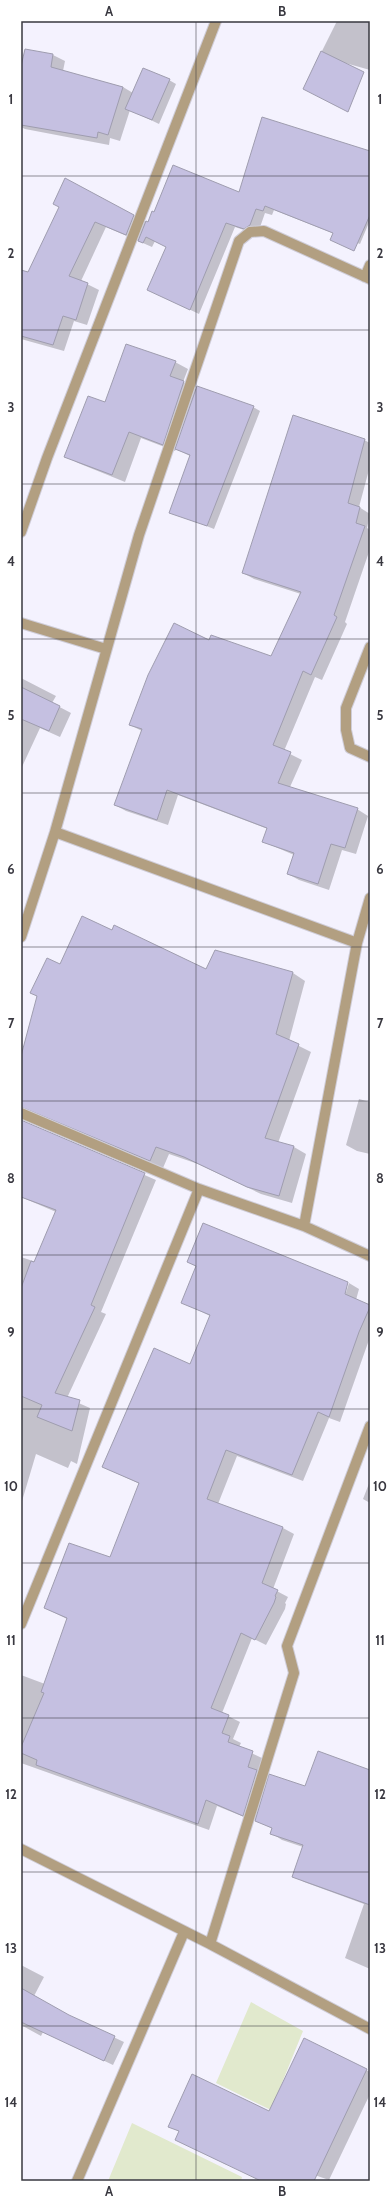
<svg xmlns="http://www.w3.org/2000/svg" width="391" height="2202" viewBox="0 0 391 2202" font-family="Cabin,sans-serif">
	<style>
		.green { fill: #e1e9cd }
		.shadow { fill: #0003 }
		.building { fill: #c5c0e1; stroke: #9f9daf }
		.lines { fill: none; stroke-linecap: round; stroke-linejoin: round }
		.street-casing { stroke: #cfcdd8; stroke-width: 12 }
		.street { stroke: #b29f81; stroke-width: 10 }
		.grid { fill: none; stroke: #393840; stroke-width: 1; stroke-opacity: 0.55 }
		.neatline { fill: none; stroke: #393840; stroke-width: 1.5 }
		.grid-label { font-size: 13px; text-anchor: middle; font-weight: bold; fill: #393840 }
	</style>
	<rect width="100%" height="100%" fill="#f4f2fe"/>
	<path class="green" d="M 251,2002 L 303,2031 L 271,2110 L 216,2083 Z
		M 132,2123 L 242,2177 L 241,2181 L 108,2181 Z"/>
	<path class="shadow" d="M 337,21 L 370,21 L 370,70 L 331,59 L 321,53 Z
		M 53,55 L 65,61 L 63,71 L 123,87 L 133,93 L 169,80 L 176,84 L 159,124 L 130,110 L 120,141 L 110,138 L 109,145 L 25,129 L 21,127 L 21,84 Z
		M 370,152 L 370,220 L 360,244 L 274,210 L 272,215 L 265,213 L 259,230 L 253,233 L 235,227 L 199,314 L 157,294 L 167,247 L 155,241 L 152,247 L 106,227 L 81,281 L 99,290 L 87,325 L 74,321 L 64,351 L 21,339 L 21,271 L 28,273 L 60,207 L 134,215 L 149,223 Z
		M 175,362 L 188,369 L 183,382 L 196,389 L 253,407 L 260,411 L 214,529 L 171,512 L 190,456 L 176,449 L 175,451 L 141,438 L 125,482 L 78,463 L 65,456 L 105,403 Z
		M 364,440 L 370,443 L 370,466 L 359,507 L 370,514 L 367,528 L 370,530 L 370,549 L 345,622 L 347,624 L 322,680 L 315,677 L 284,751 L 302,760 L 290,787 L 357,809 L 368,816 L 356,854 L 342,850 L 329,890 L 299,880 L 288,874 L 294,855 L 264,842 L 268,829 L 178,795 L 168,825 L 126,811 L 115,805 L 142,731 L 130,725 L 209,641 L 272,658 L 301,594 L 254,579 L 243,573 Z
		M 21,678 L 56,696 L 52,703 L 71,713 L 60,737 L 40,728 L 21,769 Z
		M 112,931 L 207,970 L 215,951 L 293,973 L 305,981 L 289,1041 L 311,1052 L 278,1143 L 294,1147 L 306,1154 L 292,1203 L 261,1194 L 198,1164 L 169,1154 L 163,1168 L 43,1116 L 30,1109 L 21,1092 L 21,1059 L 38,997 L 32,993 L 60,965 Z
		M 359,1099 L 370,1102 L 370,1154 L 357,1151 L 346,1145 Z
		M 25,1123 L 156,1180 L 101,1312 L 106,1314 L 67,1398 L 90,1408 L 77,1464 L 71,1461 L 68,1468 L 36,1454 L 22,1501 L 21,1257 L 36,1262 L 56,1212 L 21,1197 L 21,1132 Z
		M 188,1262 L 344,1299 L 349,1283 L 359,1289 L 356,1300 L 370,1306 L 370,1337 L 340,1422 L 329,1418 L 303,1481 L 237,1456 L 218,1504 L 283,1528 L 294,1534 L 273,1589 L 288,1597 L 285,1603 L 286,1604 L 285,1609 L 266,1645 L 252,1638 L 222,1713 L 240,1722 L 233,1739 L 241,1743 L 239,1747 L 264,1759 L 259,1773 L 269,1778 L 306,1788 L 369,1771 L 370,1769 L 370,1969 L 345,1958 L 364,1904 L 304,1882 L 293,1876 L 303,1847 L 282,1840 L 271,1833 L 273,1829 L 254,1819 L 254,1821 L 217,1806 L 209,1830 L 21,1763 L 21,1675 L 45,1684 L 67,1619 L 45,1608 L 111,1558 L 140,1484 L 103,1467 L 191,1366 L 210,1316 L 182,1302 L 197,1267 Z
		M 370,1481 L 370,1503 L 363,1499 Z
		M 21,1965 L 44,1977 L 34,1996 L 68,2016 L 124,2042 L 113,2065 L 43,2032 L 41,2036 L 21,2025 Z
		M 366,2070 L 370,2072 L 370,2094 L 329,2180 L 234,2147 L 227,2165 L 176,2139 L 180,2132 L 170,2127 L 270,2112 Z"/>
	<path class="building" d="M 25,49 L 53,54 L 51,67 L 123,87 L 108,135 L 98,132 L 97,138 L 21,125 L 21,66 Z
		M 321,51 L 364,72 L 348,112 L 303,89 Z
		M 143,68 L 170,79 L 152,120 L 125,109 Z
		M 262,117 L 370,151 L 370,215 L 354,251 L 330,240 L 333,233 L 265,206 L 263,211 L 256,209 L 250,225 L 244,229 L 226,223 L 190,310 L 147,290 L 166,247 L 146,237 L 143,243 L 138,241 L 146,221 L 148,222 L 152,211 L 154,212 L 173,165 L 239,192 Z
		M 65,178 L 134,215 L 126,235 L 95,222 L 69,276 L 88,283 L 76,320 L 63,316 L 53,345 L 21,336 L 21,270 L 28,272 L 59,207 L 53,204 Z
		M 126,344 L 176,361 L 170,376 L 184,381 L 163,445 L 129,432 L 112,475 L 64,457 L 88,396 L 105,402 Z
		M 197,386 L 254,406 L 207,526 L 169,513 L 190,455 L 175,449 Z
		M 293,415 L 365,439 L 348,503 L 360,507 L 356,523 L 365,526 L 334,615 L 337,617 L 311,675 L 303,671 L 273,745 L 291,752 L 278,783 L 358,808 L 345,848 L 331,844 L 318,884 L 287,874 L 294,853 L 262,842 L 267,828 L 167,790 L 157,820 L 114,805 L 142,729 L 129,725 L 148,675 L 174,623 L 209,640 L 211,635 L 271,656 L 301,592 L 242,573 Z
		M 21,687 L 60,706 L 49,731 L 21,719 Z
		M 82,916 L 112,930 L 114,925 L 206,969 L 215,950 L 293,972 L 276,1034 L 299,1044 L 265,1138 L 294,1146 L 279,1196 L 247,1187 L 184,1157 L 156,1147 L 150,1161 L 21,1107 L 21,1056 L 37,996 L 30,993 L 47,958 L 60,964 Z
		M 21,1120 L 145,1173 L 91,1305 L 95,1307 L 55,1393 L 80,1400 L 72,1431 L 37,1417 L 42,1405 L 21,1396 L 21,1288 L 31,1261 L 34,1262 L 56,1210 L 21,1197 Z
		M 203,1223 L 348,1282 L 345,1294 L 370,1305 L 370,1307 L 359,1332 L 329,1417 L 318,1412 L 292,1475 L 226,1450 L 207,1499 L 283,1527 L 262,1583 L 278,1590 L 275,1596 L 276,1597 L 274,1603 L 255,1640 L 241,1633 L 211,1708 L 229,1715 L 222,1733 L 230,1736 L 228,1742 L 253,1751 L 248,1767 L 257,1770 L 243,1816 L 206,1800 L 198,1824 L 36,1765 L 37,1760 L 21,1753 L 21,1747 L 44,1693 L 41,1692 L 67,1618 L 44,1608 L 69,1543 L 110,1557 L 139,1483 L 102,1467 L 154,1348 L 190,1364 L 210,1315 L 181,1303 L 196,1266 L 187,1262 Z
		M 318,1751 L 370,1770 L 370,1905 L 292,1877 L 303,1845 L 270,1834 L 272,1828 L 255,1821 L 269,1774 L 305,1786 Z
		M 21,1988 L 69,2015 L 115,2036 L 104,2061 L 21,2022 Z
		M 304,2038 L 367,2069 L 314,2181 L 261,2181 L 175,2140 L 179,2131 L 168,2127 L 192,2074 L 269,2111 Z"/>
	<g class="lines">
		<defs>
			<path id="street" d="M 365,277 L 370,265
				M 21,532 L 47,458 L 216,21
				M 21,623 L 106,649
				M 370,647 L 346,708 L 346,730 L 350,748 L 370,757
				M 55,832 L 357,943
				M 21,937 L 55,832 L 139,535 L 239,241 L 250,232 L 264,231 L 370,279
				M 21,1113 L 199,1189 L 304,1226 L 370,1256
				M 304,1226 L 357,943 L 370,898
				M 21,1624 L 199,1189
				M 21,1849 L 210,1944 L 370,2029
				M 210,1944 L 294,1673 L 287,1646 L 370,1426
				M 77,2181 L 184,1932"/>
		</defs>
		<use href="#street" class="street-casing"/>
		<use href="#street" class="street"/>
	</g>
	<path class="grid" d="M 196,21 L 196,2181M 21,176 L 370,176M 21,330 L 370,330M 21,484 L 370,484M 21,639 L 370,639M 21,793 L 370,793M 21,947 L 370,947M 21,1101 L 370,1101M 21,1255 L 370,1255M 21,1409 L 370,1409M 21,1563 L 370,1563M 21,1718 L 370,1718M 21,1872 L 370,1872M 21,2026 L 370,2026"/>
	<rect width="391" height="2202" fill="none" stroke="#ffffff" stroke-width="44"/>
	<rect x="22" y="22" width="347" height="2158" class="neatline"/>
	<g class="grid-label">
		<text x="109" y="16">A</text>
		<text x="282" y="16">B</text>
		<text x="11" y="104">1</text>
		<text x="380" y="104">1</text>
		<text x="11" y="258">2</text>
		<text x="380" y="258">2</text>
		<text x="11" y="412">3</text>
		<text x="380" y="412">3</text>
		<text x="11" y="566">4</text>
		<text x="380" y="566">4</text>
		<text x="11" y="720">5</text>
		<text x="380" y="720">5</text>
		<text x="11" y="874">6</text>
		<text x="380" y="874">6</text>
		<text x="11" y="1028">7</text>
		<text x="380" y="1028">7</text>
		<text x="11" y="1183">8</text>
		<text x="380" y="1183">8</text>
		<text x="11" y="1337">9</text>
		<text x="380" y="1337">9</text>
		<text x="11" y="1491">10</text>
		<text x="380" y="1491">10</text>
		<text x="11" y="1645">11</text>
		<text x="380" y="1645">11</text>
		<text x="11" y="1799">12</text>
		<text x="380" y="1799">12</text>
		<text x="11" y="1953">13</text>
		<text x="380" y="1953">13</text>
		<text x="11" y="2107">14</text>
		<text x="380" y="2107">14</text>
		<text x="109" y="2196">A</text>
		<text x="282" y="2196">B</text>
	</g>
</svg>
